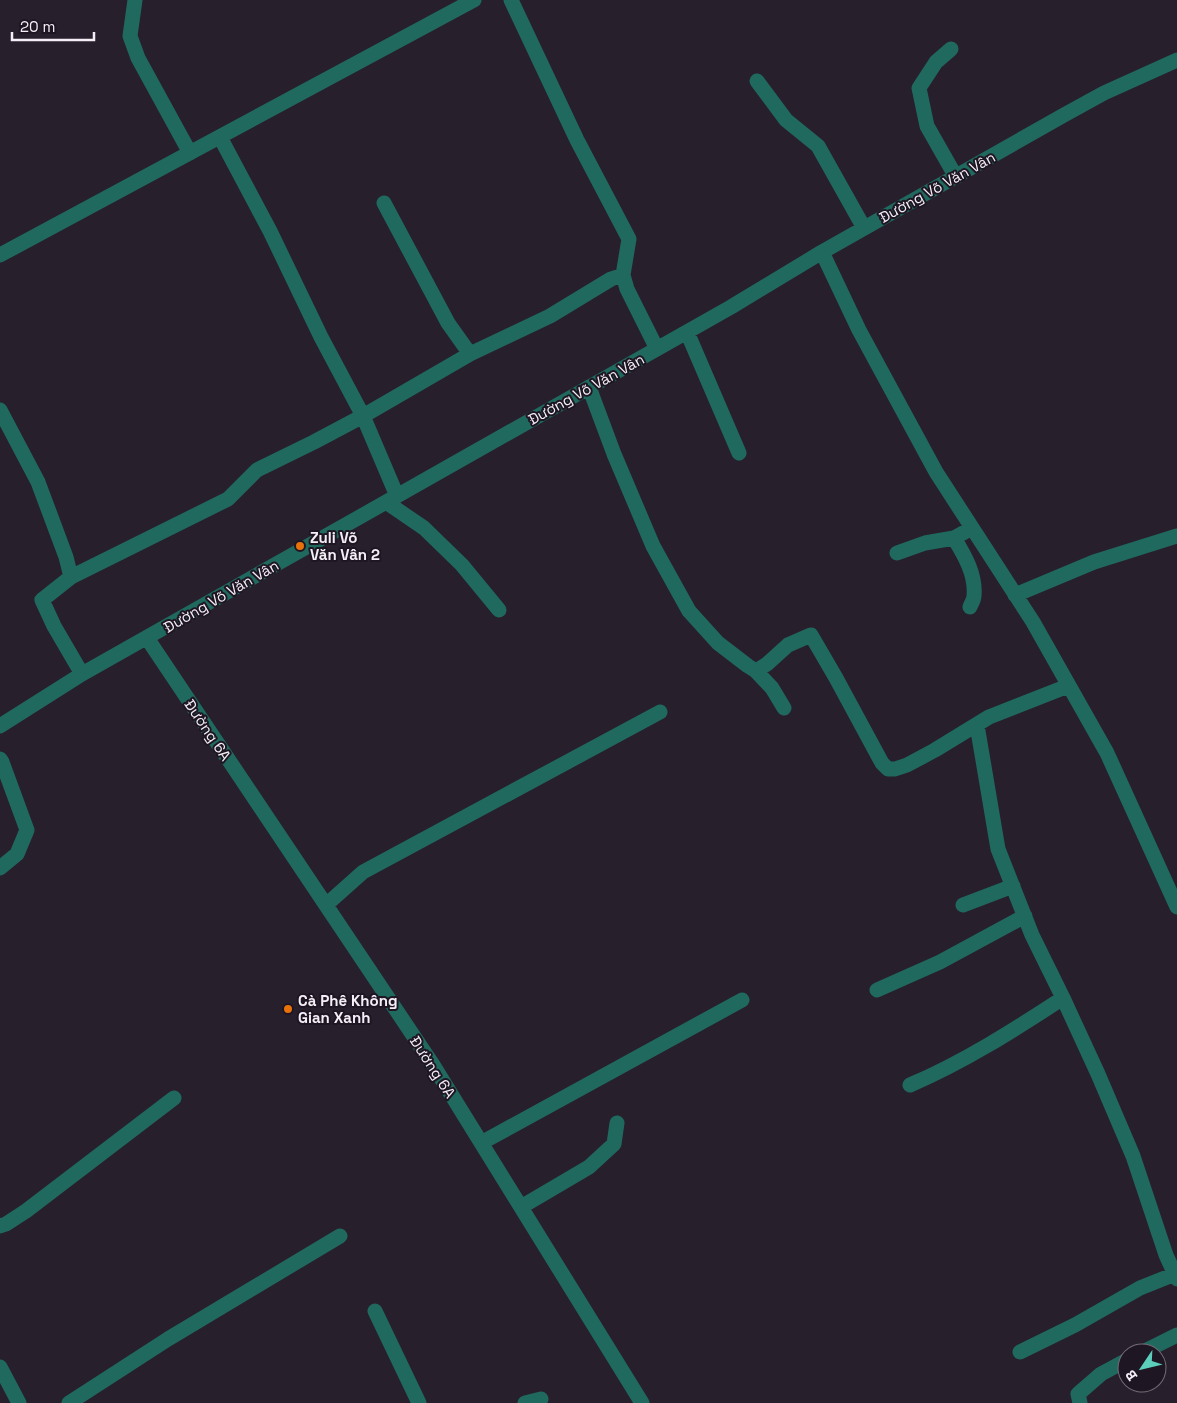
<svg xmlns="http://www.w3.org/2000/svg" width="1177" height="1403" viewBox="0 0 1177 1403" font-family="'Space Grotesk',sans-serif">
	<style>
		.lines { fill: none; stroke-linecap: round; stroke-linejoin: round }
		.minor { stroke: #20695e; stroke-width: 15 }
		.food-dot { fill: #e8710a; stroke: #1e1622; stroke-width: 2 }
		.labels { text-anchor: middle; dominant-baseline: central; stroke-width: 4; stroke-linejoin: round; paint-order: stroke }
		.street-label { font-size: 15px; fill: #f4eef7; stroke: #1e1622 }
		.poi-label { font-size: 15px; font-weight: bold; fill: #f4eef7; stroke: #1e1622; text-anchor: start }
	</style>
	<rect width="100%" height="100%" fill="#271f2c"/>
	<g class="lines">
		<path class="minor" d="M 135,0 L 130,36 L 138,58 L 190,153
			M 511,0 L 577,140 L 629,239 L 623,275 L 627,289 L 657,349
			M 951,49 L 936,62 L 919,88 L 927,126 L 956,177
			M 757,81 L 786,120 L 818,146 L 864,228
			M 220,137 L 270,231 L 321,337 L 363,416 L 470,354 L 550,316 L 611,279 L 623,275
			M 384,203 L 448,323 L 470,354
			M 822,252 L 859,330 L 936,472 L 1033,622 L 1107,753 L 1177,907
			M 0,255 L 474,0
			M 687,332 L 739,453
			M 589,387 L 614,454 L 653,546 L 689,611 L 718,643 L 748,666 L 756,671 L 772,688 L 784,708
			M 0,410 L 38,482 L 66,557 L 71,577 L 42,600 L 54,626 L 82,674
			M 386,502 L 424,528 L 462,565 L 499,610
			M 954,538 C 965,556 976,575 974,596 C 974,600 971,604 970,607
			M 897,553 L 925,543 L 954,538 L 972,528
			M 71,577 L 228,499 L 257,470 L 314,442 L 363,416 L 397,496
			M 1015,595 L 1094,562 L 1177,536
			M 147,638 L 433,1065 L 642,1403
			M 756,671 L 767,664 L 788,645 L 811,635 L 836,678 L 882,763 L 888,769 L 895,769 L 907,765 L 935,750 L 989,717 L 1068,686
			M 977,725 L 998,849 L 1032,935 L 1063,998 L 1098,1074 L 1133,1156 L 1166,1255 L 1177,1279
			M 0,726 L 82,674 L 731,307 L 822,252 L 1064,115 L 1104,93 L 1177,60
			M 0,759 L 2,762 L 27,830 L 17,854 L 0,868
			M 326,905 L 363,872 L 660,712
			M 963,905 L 1013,886
			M 877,990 L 940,962 L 1025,916
			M 910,1085 C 964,1062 1014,1030 1063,998
			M 481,1143 L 742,1000
			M 521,1207 L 589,1167 L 614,1144 L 617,1123
			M 0,1226 L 6,1224 L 26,1211 L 174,1098
			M 375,1311 L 419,1403
			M 1020,1352 L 1075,1325 L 1140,1288 L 1175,1274
			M 1141,1353 L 1177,1335
			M 0,1367 L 19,1403
			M 69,1403 L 168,1339 L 340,1236
			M 525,1403 L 541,1399
			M 1080,1403 L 1078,1394 L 1101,1374 L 1127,1360"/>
	</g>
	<g class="food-dot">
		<circle cx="300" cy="546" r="5"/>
		<circle cx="288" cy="1009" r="5"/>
	</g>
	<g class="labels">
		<g class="street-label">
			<text transform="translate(937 187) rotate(-29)">Đường Võ Văn Vân</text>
			<text transform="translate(586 389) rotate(-29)">Đường Võ Văn Vân</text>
			<text transform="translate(221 596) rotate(-30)">Đường Võ Văn Vân</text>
			<text transform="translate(208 730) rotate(56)">Đường 6A</text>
			<text transform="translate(433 1067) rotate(57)">Đường 6A</text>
		</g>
		<g class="poi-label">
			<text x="310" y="537">Zuli Võ<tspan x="310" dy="17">Văn Vân 2</tspan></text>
			<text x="298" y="1000">Cà Phê Không<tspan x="298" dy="17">Gian Xanh</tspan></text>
		</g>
	</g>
	<g transform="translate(1142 1368) rotate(235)"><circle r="24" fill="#1e1622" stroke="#746c77"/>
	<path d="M0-4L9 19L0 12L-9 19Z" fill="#5bcebc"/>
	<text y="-8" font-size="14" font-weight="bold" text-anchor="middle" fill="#f4eef7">B</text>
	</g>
	<path d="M12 32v8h82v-8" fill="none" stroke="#f4eef7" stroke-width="2.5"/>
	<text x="20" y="32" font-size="15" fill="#f4eef7" stroke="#1e1622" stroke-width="4" paint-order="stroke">20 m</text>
</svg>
